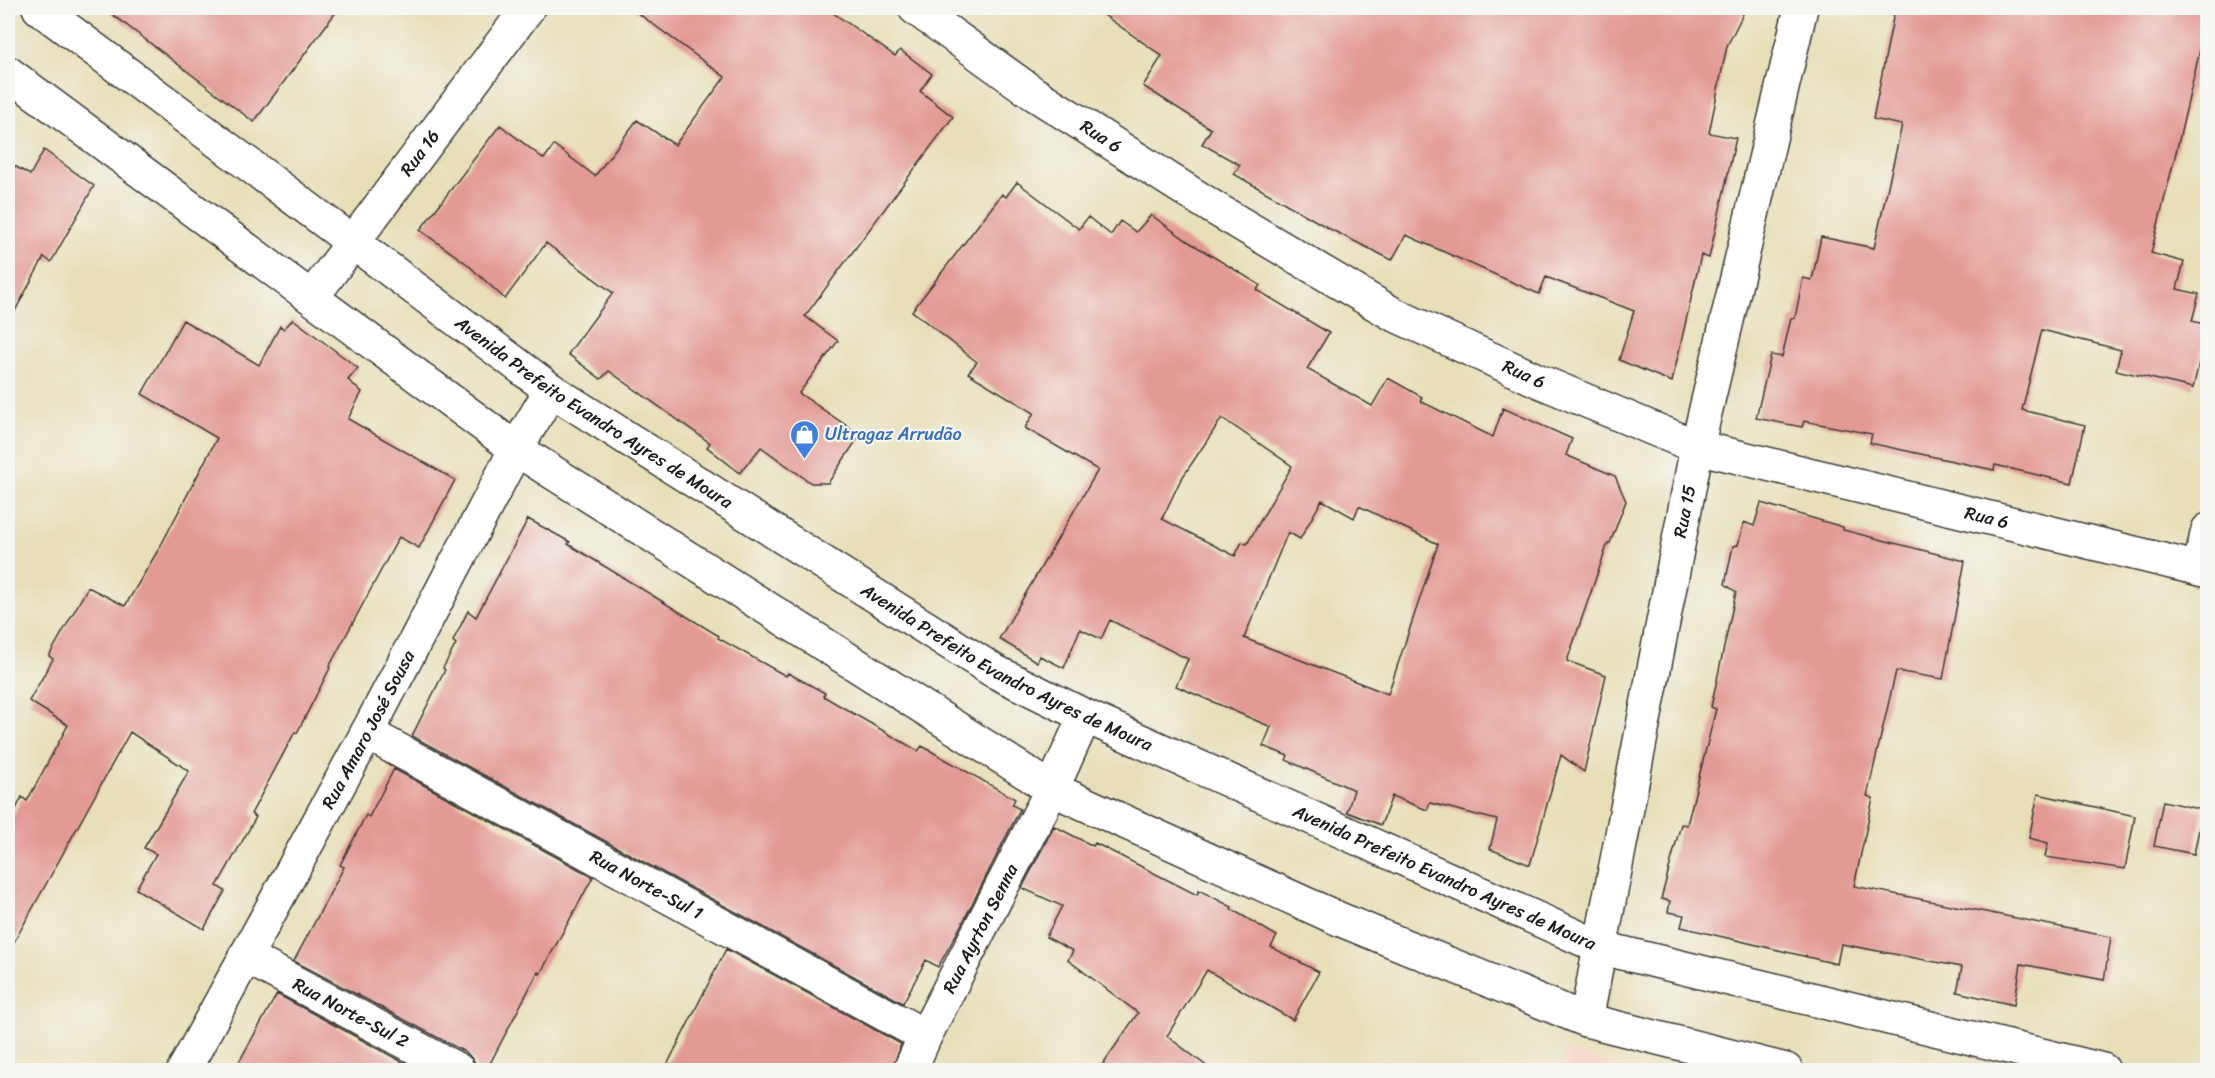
<svg xmlns="http://www.w3.org/2000/svg" width="2215" height="1078" viewBox="0 0 2215 1078" font-family="Sriracha,sans-serif">
	<style>
		.built { fill: #f7d1c6 }
		.building { fill: #e39a94; fill-rule: evenodd }
		.lines { fill: none; stroke-linecap: round; stroke-linejoin: round }
		.minor-casing { stroke: #3b3934; stroke-width: 36 }
		.tertiary-casing { stroke: #3b3934; stroke-width: 36 }
		.minor { stroke: #fff; stroke-width: 33 }
		.tertiary { stroke: #fff; stroke-width: 33 }
		.labels { text-anchor: middle; dominant-baseline: central; stroke-width: 4.5; stroke-linejoin: round; paint-order: stroke }
		.street-label { font-size: 18px; fill: #1c1c1c; stroke: #f6f6f2 }
		.shop-label { font-size: 18px; fill: #366cbe; stroke: #f6f6f2; text-anchor: start }
	</style>
	<rect width="100%" height="100%" fill="#f6f6f2"/>
	<filter id="ink" filterUnits="userSpaceOnUse"><feTurbulence type="fractalNoise" baseFrequency=".0167" numOctaves="2"/><feDisplacementMap in="SourceGraphic" scale="12" xChannelSelector="R" yChannelSelector="G"/><feConvolveMatrix kernelMatrix="1 2 1 2 8 2 1 2 1" color-interpolation-filters="sRGB"/></filter>
	<filter id="wash" filterUnits="userSpaceOnUse"><feTurbulence type="fractalNoise" baseFrequency=".008" numOctaves="4" result="noise"/><feDisplacementMap in="SourceGraphic" scale="24" xChannelSelector="R" yChannelSelector="G"/><feGaussianBlur stdDeviation="1.35" result="paint"/><feColorMatrix in="noise" values="0 0 0 0 0 0 0 0 0 0 0 0 0 0 0 0 0 1.4 0 .05"/><feComposite in="paint" operator="in"/></filter>
	<g filter="url(#wash)">
		<rect width="100%" height="100%" fill="#e8dfb9"/>
		<path class="built" d="M 1566,1050 L 1627,1070 L 1561,1070 Z"/>
		<g id="blocks">
			<path class="building" d="M 104,8 L 339,8 L 254,122 Z
				M 631,8 L 826,8 L 895,56 L 900,50 L 932,74 L 920,91 L 953,117 L 805,316 L 838,341 L 799,393 L 860,435 L 828,483 L 811,483 L 761,447 L 740,473 L 707,447 L 710,443 L 609,371 L 601,379 L 568,354 L 613,293 L 546,243 L 505,299 L 467,264 L 420,230 L 500,125 L 544,159 L 554,145 L 595,176 L 637,120 L 675,145 L 725,77 Z
				M 1094,8 L 1746,8 L 1727,46 L 1709,133 L 1736,138 L 1709,258 L 1701,255 L 1672,382 L 1619,360 L 1634,311 L 1546,277 L 1539,294 L 1406,235 L 1392,260 L 1330,229 L 1234,174 L 1240,165 L 1202,144 L 1211,129 L 1143,86 L 1162,56 Z
				M 1895,8 L 2207,8 L 2200,37 L 2203,37 L 2180,136 L 2151,253 L 2184,262 L 2177,289 L 2199,294 L 2192,321 L 2208,325 L 2193,388 L 2116,370 L 2121,350 L 2042,330 L 2022,410 L 2085,425 L 2072,483 L 1995,465 L 1994,470 L 1870,443 L 1872,434 L 1804,421 L 1802,427 L 1756,418 L 1771,355 L 1782,357 L 1791,318 L 1795,318 L 1803,278 L 1812,280 L 1821,237 L 1874,248 L 1902,125 L 1873,119 Z
				M 44,150 L 94,186 L 51,262 L 44,257 L 8,324 L 8,162 L 30,175 Z
				M 1017,182 L 1079,229 L 1088,217 L 1111,235 L 1120,221 L 1136,232 L 1151,215 L 1189,242 L 1260,285 L 1257,290 L 1329,333 L 1307,369 L 1372,406 L 1388,378 L 1422,397 L 1420,401 L 1493,437 L 1503,408 L 1572,439 L 1566,455 L 1615,476 L 1626,501 L 1610,543 L 1608,543 L 1567,661 L 1606,675 L 1584,772 L 1561,755 L 1530,865 L 1490,849 L 1497,820 L 1430,803 L 1427,810 L 1392,796 L 1381,825 L 1347,812 L 1354,790 L 1286,760 L 1288,756 L 1263,746 L 1271,727 L 1176,686 L 1188,659 L 1110,620 L 1101,639 L 1080,629 L 1064,668 L 1040,656 L 1037,662 L 999,639 L 1098,470 L 1025,428 L 1034,413 L 968,373 L 977,362 L 912,311 L 1002,194 L 1006,197 ZM 1222,418 L 1292,466 L 1247,544 L 1242,542 L 1235,556 L 1162,519 L 1180,481 ZM 1322,500 L 1354,518 L 1359,506 L 1438,544 L 1388,694 L 1244,638 L 1288,532 L 1300,539 Z
				M 293,319 L 358,368 L 348,380 L 362,392 L 348,419 L 455,480 L 419,548 L 399,537 L 329,667 L 330,668 L 297,733 L 295,732 L 251,814 L 256,817 L 217,886 L 225,891 L 204,929 L 136,889 L 156,854 L 144,848 L 189,771 L 130,732 L 8,953 L 8,825 L 22,797 L 27,801 L 68,725 L 29,701 L 53,659 L 49,656 L 88,587 L 125,606 L 160,547 L 217,438 L 142,394 L 183,320 L 259,365 L 280,326 L 284,329 Z
				M 1761,503 L 1843,527 L 1843,530 L 1965,561 L 1943,679 L 1896,671 L 1867,796 L 1873,798 L 1854,886 L 2111,937 L 2104,980 L 2021,964 L 2014,1005 L 1957,992 L 1962,967 L 1841,944 L 1837,964 L 1681,927 L 1684,915 L 1668,912 L 1670,901 L 1661,899 L 1681,824 L 1687,825 L 1716,709 L 1711,707 L 1736,592 L 1725,584 L 1733,546 L 1738,545 L 1744,522 L 1754,526 Z
				M 528,519 L 570,542 L 568,544 L 719,636 L 718,638 L 786,676 L 788,673 L 825,693 L 823,696 L 918,751 L 922,746 L 1015,799 L 1012,805 L 1020,809 L 965,918 L 938,967 L 926,960 L 903,1003 L 412,736 L 445,670 L 443,668 L 456,644 L 453,641 L 468,611 L 476,617 Z
				M 394,769 L 593,877 L 540,974 L 538,972 L 486,1071 L 477,1071 L 474,1061 L 467,1053 L 294,961 L 344,867 L 340,865 L 366,815 L 369,817 Z
				M 2038,794 L 2135,816 L 2125,869 L 2045,857 L 2048,843 L 2029,838 Z
				M 2163,801 L 2203,810 L 2194,854 L 2154,846 Z
				M 1054,826 L 1093,846 L 1095,843 L 1197,895 L 1199,890 L 1232,907 L 1231,909 L 1277,936 L 1271,947 L 1319,972 L 1293,1020 L 1207,970 L 1167,1036 L 1213,1071 L 1098,1071 L 1138,1013 L 1068,960 L 1073,951 L 1046,937 L 1062,906 L 1022,888 Z
				M 726,949 L 901,1044 L 892,1071 L 664,1071 Z
				M 277,994 L 419,1071 L 234,1071 Z"/>
		</g>
	</g>
	<g filter="url(#ink)">
		<use href="#blocks" fill-opacity="0" stroke="#3b3934" stroke-width="1.5"/>
		<g class="lines">
			<defs>
				<g id="minor">
					<path id="s1" d="M 915,8 L 1033,93 L 1214,208 L 1393,314 L 1539,381 L 1697,447 L 2208,571"/>
					<path id="s2" d="M 312,297 L 528,8"/>
					<path d="M 2199,569 L 2208,530"/>
					<path id="s3" d="M 367,733 L 925,1036"/>
					<path id="s4" d="M 245,956 L 458,1070"/>
					<path id="s5" d="M 1586,1020 L 1697,447 L 1801,8"/>
					<path id="s6" d="M 184,1070 L 367,733 L 516,449 L 551,390"/>
					<path id="s7" d="M 910,1070 L 925,1036 L 1052,789 L 1085,716"/>
				</g>
				<g id="tertiary">
					<path id="s8" d="M 39,8 L 551,390 L 994,671 L 1085,716 L 1602,948 L 2103,1070"/>
					<path d="M 8,73 L 516,449 L 1052,789 L 1339,919 L 1586,1020 L 1786,1070"/>
				</g>
			</defs>
			<use href="#minor" class="minor-casing"/>
			<use href="#tertiary" class="tertiary-casing"/>
			<use href="#minor" class="minor"/>
			<use href="#tertiary" class="tertiary"/>
		</g>
	</g>
	<defs>
		<symbol id="shop-pin" viewBox="-11 -11 22 30"><path d="M0 17L-7.5 6A9.5 9.5 0 1 1 7.5 6Z" fill="#3f7fe0" stroke="#f6f6f2"/><path d="M-5-2.5h2.3a2.7 3.5 0 0 1 5.4 0H5L5.5 6h-11ZM-1.5-2.5h3a1.5 2.3 0 0 0-3 0Z" fill="#fff"/></symbol>
	</defs>
	<g fill-rule="evenodd">
		<use href="#shop-pin" x="788" y="418" width="33" height="45"/>
	</g>
	<g class="labels">
		<g class="street-label">
			<text stroke="none"><textPath href="#s1" startOffset="226">Rua 6</textPath></text>
			<text stroke="none"><textPath href="#s2" startOffset="180">Rua 16</textPath></text>
			<text stroke="none"><textPath href="#s1" startOffset="712">Rua 6</textPath></text>
			<text stroke="none"><textPath href="#s8" startOffset="687">Avenida Prefeito Evandro Ayres de Moura</textPath></text>
			<text stroke="none"><textPath href="#s5" startOffset="518">Rua 15</textPath></text>
			<text stroke="none"><textPath href="#s1" startOffset="1198">Rua 6</textPath></text>
			<text stroke="none"><textPath href="#s8" startOffset="1173">Avenida Prefeito Evandro Ayres de Moura</textPath></text>
			<text stroke="none"><textPath href="#s6" startOffset="387">Rua Amaro José Sousa</textPath></text>
			<text stroke="none"><textPath href="#s8" startOffset="1659">Avenida Prefeito Evandro Ayres de Moura</textPath></text>
			<text stroke="none"><textPath href="#s3" startOffset="318">Rua Norte-Sul 1</textPath></text>
			<text stroke="none"><textPath href="#s7" startOffset="158">Rua Ayrton Senna</textPath></text>
			<text stroke="none"><textPath href="#s4" startOffset="120">Rua Norte-Sul 2</textPath></text>
		</g>
		<g class="shop-label">
			<text x="825" y="434">Ultragaz Arrudão</text>
		</g>
	</g>
	<rect width="2215" height="1078" fill="none" stroke="#f6f6f2" stroke-width="30"/>
</svg>
